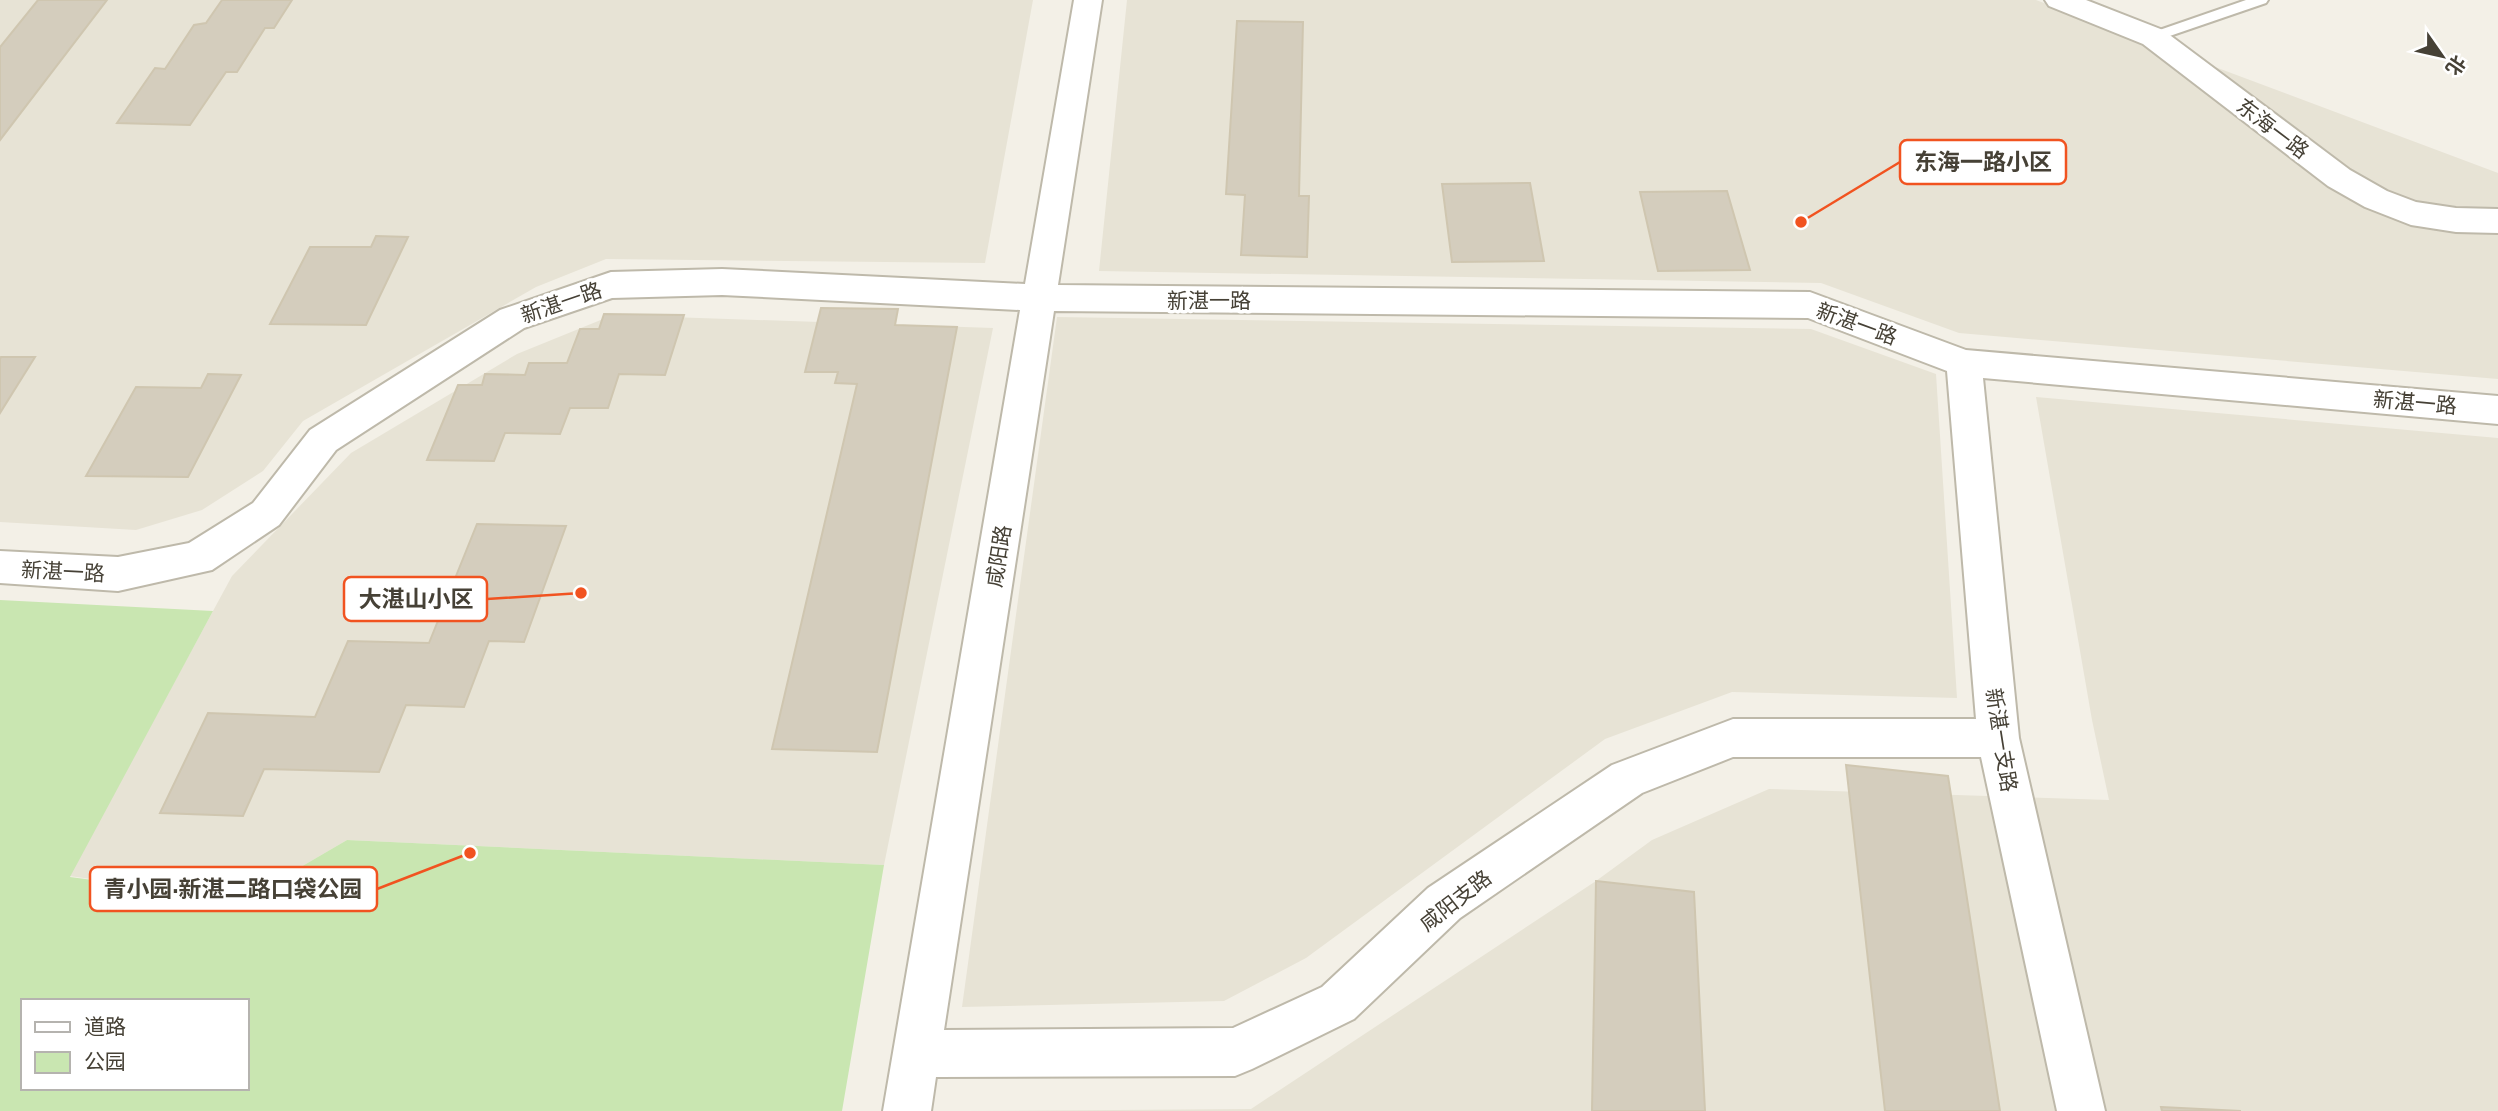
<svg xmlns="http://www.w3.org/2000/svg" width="2498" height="1111" viewBox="0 0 2498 1111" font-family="'Titillium Web','Noto Sans SC',sans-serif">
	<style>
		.residential { fill: #e7e3d5 }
		.green { fill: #c9e6b1; fill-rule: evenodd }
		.building { fill: #d4cdbd; stroke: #cfc6b0; stroke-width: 2 }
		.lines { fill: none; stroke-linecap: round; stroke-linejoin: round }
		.service-casing { stroke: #beb9aa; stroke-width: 4 }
		.minor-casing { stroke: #beb9aa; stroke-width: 4 }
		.service { fill: #fff; fill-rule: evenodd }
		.minor { fill: #fff; fill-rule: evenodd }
		.labels { text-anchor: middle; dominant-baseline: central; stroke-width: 7; stroke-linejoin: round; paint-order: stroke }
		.street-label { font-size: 21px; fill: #464136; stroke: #fff }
		.leader { fill: none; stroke: #f15320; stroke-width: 2.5 }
		.callout-dot { fill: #f15320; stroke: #fff; stroke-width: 2.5 }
		.callout { fill: #fff; stroke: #f15320; stroke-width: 2.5 }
		.callout-label { font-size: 23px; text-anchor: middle; font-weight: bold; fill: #464136 }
	</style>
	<rect width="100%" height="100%" fill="#f3f0e7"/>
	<path class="residential" d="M 0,0 L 1033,0 L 985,263 L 606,259 L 536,287 L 303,421 L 263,471 L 202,510 L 136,530 L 0,522 Z
		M 1127,0 L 2036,0 L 2498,173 L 2498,379 L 1959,333 L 1821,283 L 1099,271 Z
		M 613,315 L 993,328 L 884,865 L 347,840 L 244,900 L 69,876 L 232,576 L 351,453 L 517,354 Z
		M 1057,317 L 1811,329 L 1936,374 L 1957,698 L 1732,692 L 1605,739 L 1306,958 L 1224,1001 L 962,1007 Z
		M 2036,397 L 2498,438 L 2498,1111 L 965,1111 L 1251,1109 L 1596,881 L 1652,840 L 1769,789 L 2109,800 L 2092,720 Z"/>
	<path class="green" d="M 0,600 L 213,611 L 70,877 L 244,900 L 347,840 L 884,865 L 842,1111 L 0,1111 ZM 23,1001 L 247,1001 L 247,1088 L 23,1088 Z"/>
	<path class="building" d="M 38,0 L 107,0 L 0,140 L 0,47 Z
		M 222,0 L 292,0 L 274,28 L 265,28 L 237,72 L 226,72 L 190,125 L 117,123 L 155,68 L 165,69 L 194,25 L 206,23 Z
		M 1237,21 L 1303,22 L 1299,196 L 1309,196 L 1307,257 L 1241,255 L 1245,195 L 1226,194 Z
		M 1530,183 L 1544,261 L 1452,262 L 1442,184 Z
		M 1727,191 L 1750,270 L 1658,271 L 1640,192 Z
		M 376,236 L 408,237 L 366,325 L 270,324 L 310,247 L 371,247 Z
		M 821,308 L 898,309 L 895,325 L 957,327 L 877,752 L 772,749 L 857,384 L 835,383 L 838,372 L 805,372 Z
		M 604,314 L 684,315 L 665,375 L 619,374 L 608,408 L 570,408 L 560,434 L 505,433 L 494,461 L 427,460 L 458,385 L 482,385 L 485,374 L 525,375 L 529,363 L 567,363 L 580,329 L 599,329 Z
		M 1,357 L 35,357 L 0,413 L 0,359 Z
		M 208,374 L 241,375 L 188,477 L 86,476 L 136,387 L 201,388 Z
		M 477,524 L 566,526 L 524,642 L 489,641 L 464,707 L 406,705 L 379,772 L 264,769 L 243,816 L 160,813 L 208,713 L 315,717 L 348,641 L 429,643 Z
		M 1846,765 L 1948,776 L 2000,1111 L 1885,1111 Z
		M 1596,881 L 1694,892 L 1705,1111 L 1592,1111 Z
		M 2161,1107 L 2241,1111 L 2162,1111 Z"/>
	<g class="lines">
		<defs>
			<path id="service" d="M 2246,0 L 2268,0 L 2266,3 L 2158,40 L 2148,40 L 2146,37 L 2148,34 Z"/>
			<path id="minor" d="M 1074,0 L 1102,0 L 1058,285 L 1810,292 L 1966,350 L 2498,396 L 2498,424 L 1983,378 L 2019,738 L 2105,1111 L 2057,1111 L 1981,757 L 1733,757 L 1642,793 L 1460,918 L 1354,1019 L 1252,1069 L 1235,1076 L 936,1077 L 931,1111 L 883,1111 L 1020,310 L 722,295 L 612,298 L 524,328 L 336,450 L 279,525 L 212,570 L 118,591 L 0,583 L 0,551 L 118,557 L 189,543 L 253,503 L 310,430 L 500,310 L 611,272 L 722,269 L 1025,284 ZM 1054,311 L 1808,318 L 1947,371 L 1976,719 L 1733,719 L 1612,765 L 1428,888 L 1322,987 L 1233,1028 L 944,1030 Z
				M 2045,0 L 2086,0 L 2163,30 L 2350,170 L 2387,191 L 2416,202 L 2456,208 L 2498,209 L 2498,233 L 2456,232 L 2411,225 L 2365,207 L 2328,186 L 2143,44 L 2049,6 Z"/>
		</defs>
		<use href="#service" class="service-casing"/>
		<use href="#minor" class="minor-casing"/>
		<use href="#service" class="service"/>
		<use href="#minor" class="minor"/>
	</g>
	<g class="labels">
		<g class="street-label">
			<text transform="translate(2273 128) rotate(37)">东海一路</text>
			<text x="1209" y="300">新湛一路</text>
			<text transform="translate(561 302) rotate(-19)">新湛一路</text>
			<text transform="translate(1857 323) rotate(20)">新湛一路</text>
			<text transform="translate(2415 402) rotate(5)">新湛一路</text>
			<text transform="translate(998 556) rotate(-81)">咸阳路</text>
			<text transform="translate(63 571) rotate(3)">新湛一路</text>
			<text transform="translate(2002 740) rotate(81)">新湛一支路</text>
			<text transform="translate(1455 900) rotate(-38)">咸阳支路</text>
		</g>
	</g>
	<path class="leader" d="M1801 222L1900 162M581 593L487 599M470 853L377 889"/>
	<g class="callout-dot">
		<circle cx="1801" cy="222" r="7"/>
		<circle cx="581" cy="593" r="7"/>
		<circle cx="470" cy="853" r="7"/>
	</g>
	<g class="callout">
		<rect x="1900" y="140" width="166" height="44" rx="7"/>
		<rect x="344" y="577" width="143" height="44" rx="7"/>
		<rect x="90" y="867" width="287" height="44" rx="7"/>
	</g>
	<g class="callout-label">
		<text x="1983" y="170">东海一路小区</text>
		<text x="416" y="607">大湛山小区</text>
		<text x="233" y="897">青小园·新湛二路口袋公园</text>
	</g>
	<rect x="21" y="999" width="228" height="91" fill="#ffffff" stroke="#b5b3af" stroke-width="2"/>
	<rect x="35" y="1022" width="35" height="10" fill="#ffffff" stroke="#b5b3af" stroke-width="2"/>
	<text x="84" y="1034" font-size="21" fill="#464136">道路</text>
	<rect x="35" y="1052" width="35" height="21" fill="#c9e6b1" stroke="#b5b3af" stroke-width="2"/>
	<text x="84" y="1069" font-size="21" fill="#464136">公园</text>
	<g transform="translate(2442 56) rotate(124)" stroke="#ffffff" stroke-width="5" paint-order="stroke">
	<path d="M0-5L12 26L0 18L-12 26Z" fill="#464136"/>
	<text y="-10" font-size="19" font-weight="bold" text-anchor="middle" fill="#464136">北</text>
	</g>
</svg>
